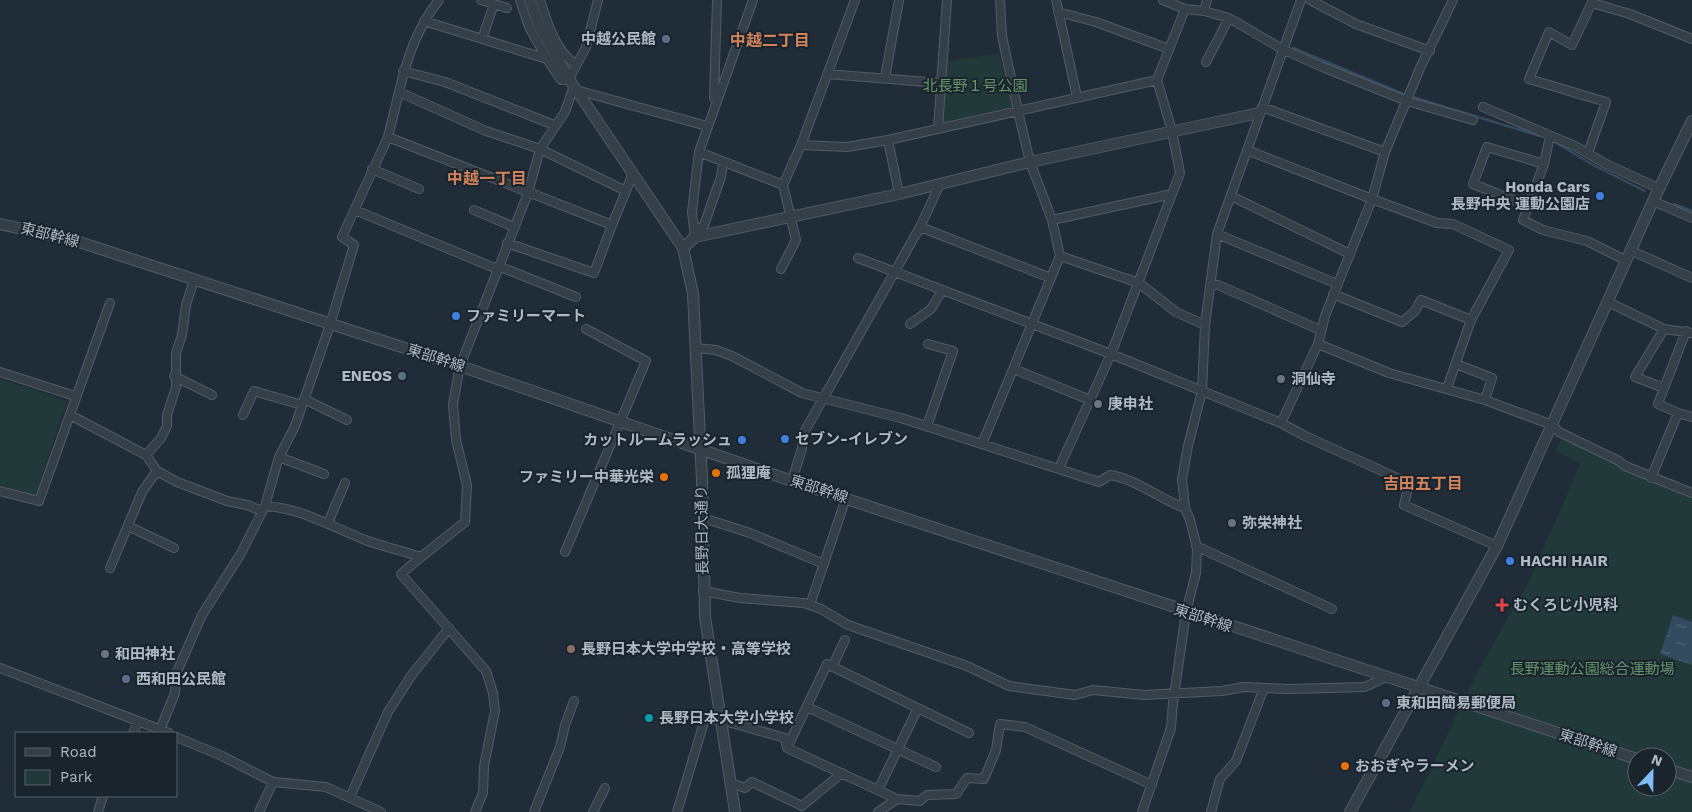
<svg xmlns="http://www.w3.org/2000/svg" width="1692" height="812" viewBox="0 0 1692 812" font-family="'Work Sans','Noto Sans JP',sans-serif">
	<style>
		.green { fill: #223939; fill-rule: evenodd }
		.water { fill: url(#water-ripples) }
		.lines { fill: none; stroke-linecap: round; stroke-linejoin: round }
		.stream { stroke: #344b5f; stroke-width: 2.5 }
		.minor-casing { stroke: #515c66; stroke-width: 10 }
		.tertiary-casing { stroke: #515c66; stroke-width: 12 }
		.minor { stroke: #343f48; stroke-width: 8 }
		.tertiary { stroke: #343f48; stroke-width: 10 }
		.service-dot { fill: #5c6f8a; stroke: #19242c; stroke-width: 2 }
		.shop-dot { fill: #3f7fe0; stroke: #19242c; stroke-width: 2 }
		.worship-dot { fill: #6b7280; stroke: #19242c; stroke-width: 2 }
		.food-dot { fill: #e8710a; stroke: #19242c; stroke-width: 2 }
		.health-dot { fill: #e0444e; stroke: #19242c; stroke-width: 2 }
		.education-dot { fill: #8d6e63; stroke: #19242c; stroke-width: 2 }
		.culture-dot { fill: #0f9aa8; stroke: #19242c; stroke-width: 2 }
		.labels { text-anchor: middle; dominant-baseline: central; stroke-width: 4; stroke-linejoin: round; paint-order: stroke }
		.poi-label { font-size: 15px; font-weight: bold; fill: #aeb9c5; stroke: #19242c; text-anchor: start }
		.park-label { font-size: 15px; fill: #66956b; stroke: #19242c }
		.street-label { font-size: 15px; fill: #aeb9c5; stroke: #19242c }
		.neighbourhood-label { font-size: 16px; font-weight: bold; fill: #d2825c; stroke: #19242c }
	</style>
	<defs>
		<pattern id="water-ripples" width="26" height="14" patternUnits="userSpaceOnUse" patternTransform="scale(1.25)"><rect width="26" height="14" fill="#344b5f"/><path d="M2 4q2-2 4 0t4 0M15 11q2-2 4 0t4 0" fill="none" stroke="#4f6374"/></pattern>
	</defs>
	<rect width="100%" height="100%" fill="#202d38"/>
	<path class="green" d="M 999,54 L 1012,107 L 945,123 L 943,120 L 948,61 Z
		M 0,379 L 67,401 L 35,496 L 0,485 Z
		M 1562,437 L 1652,482 L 1692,497 L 1692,812 L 1410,812 L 1477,673 L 1529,581 L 1581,463 L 1555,451 ZM 1637,757 L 1667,757 L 1667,787 L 1637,787 Z"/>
	<path class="water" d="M 1673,615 L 1692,622 L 1692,665 L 1660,654 Z"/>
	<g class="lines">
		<path class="stream" d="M 1293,48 L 1406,95 L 1540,136
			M 1553,141 L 1595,166 L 1645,191
			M 1674,204 L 1692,211"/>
		<defs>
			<path id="minor" d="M 481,0 L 507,8
				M 520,0 L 529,27 L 547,59
				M 540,0 C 547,23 556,51 576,65
				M 1056,0 L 1077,97
				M 1163,0 L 1185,9 L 1204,11 L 1229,18 L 1284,50 L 1325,68 L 1407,101 L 1473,120
				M 1310,0 L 1356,24 L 1430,51
				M 1592,3 L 1630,14 L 1692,39
				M 1204,11 L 1207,0
				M 1058,12 L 1096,22 L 1169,49
				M 424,21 L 547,59 L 561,80 L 569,79 L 586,47 L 598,0
				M 482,39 L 494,4
				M 1206,62 L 1229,18
				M 403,71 L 445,82 L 554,125
				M 827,74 L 940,83
				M 885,78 L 899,0
				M 576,90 L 707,126
				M 399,92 C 406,60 418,26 439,0
				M 714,98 L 717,0
				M 1262,107 L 1385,152
				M 1483,107 L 1575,146 L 1606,164 L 1660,189
				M 938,129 L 947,0
				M 1550,136 L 1544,164 L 1523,220 L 1543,230 L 1587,241 L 1627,261
				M 388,137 L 612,225 L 626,191
				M 888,140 L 899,194
				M 801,145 L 847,147 L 888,140 L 1157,80
				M 1247,150 L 1372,199 L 1437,223 L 1453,224 L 1509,250 L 1471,320
				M 699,152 L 783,185
				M 1588,153 L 1606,102 L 1529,79 L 1549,32 L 1572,45 L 1593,0
				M 372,169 L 419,189
				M 1231,196 L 1350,254
				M 1653,201 L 1692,218
				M 1529,206 L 1473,184 L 1487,147 L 1544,164
				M 355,210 L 497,269
				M 474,210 L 514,227
				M 1052,220 L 1172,194
				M 920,227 L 1051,278
				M 694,228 L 703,228 L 721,177 L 723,163
				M 1217,234 L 1337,284
				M 695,237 L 692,212 L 699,152 L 753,0
				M 507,243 L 594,273 L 612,225
				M 1632,251 L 1692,278
				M 1060,256 L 1139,283 L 1176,312 L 1205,325
				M 858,258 L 1111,354 L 1281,423 L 1305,436 L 1404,481 L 1408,488 L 1404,505 L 1497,546
				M 498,266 L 576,297
				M 781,269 L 796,240 L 783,185 L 801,145 L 855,0
				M 1210,285 L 1218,285 L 1320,330
				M 1333,294 L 1402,322 L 1415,311 L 1421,300 L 1471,320 L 1447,388
				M 1608,302 L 1664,329 L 1692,333
				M 910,324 L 931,309 L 942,291
				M 1664,329 L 1635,377 L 1664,388
				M 1318,344 L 1389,373 L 1485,400 L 1552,425 L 1559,432 L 1619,461 L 1625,466 L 1692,493
				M 696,348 L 716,350 L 732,356 L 802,393 L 901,418 L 1099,482 L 1110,475 C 1136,479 1160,499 1185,508
				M 1456,364 L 1492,378 L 1485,400
				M 1014,369 L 1090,400
				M 0,372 L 75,396
				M 174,376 L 212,395
				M 304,399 L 347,420
				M 1678,413 L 1658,404 L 1686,331
				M 70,415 L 146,455 L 157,471 L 177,482 L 227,501 L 247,505 L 262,511
				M 243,415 L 254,391 L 302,405
				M 1281,423 L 1318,344 L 1325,316 L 1372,199 L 1385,152 L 1421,66 L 1453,0
				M 927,426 L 953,351 L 928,344
				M 982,444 L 1060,256 L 1052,220 L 1030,162 L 1018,111 L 1002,36 L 1000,0
				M 146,455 L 161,438 L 167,426 L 167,415 L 176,387 L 176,353 L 182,335 L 186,305 L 194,280
				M 279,457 L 324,474
				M 1059,468 L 1111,354 L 1180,173 L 1172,131 L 1157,80 L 1185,9
				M 1651,478 L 1678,413 L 1692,417
				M 792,481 L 802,448 L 802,436 L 920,227 L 940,184
				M 0,491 L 39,501 L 110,303
				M 265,506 C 302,508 334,528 368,541 C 385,547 403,551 421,557 L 401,574 L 486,671 L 493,693 L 495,711 L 484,766 L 483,793 L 475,812
				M 703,518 L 750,533 L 824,564
				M 328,523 L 345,483
				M 128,526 L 174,548
				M 1196,546 L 1332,609
				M 565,552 L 646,361 L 586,329
				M 421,557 L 465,522 L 467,485 L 456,440 L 453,404 L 460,366 L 528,193 L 540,149 L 565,112 L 574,86
				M 110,568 L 142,492 L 157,471
				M 703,591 L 740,598 L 804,603 L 821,609 L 848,625 L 967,666 L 1009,686 L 1075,695 L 1093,690 L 1144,695 L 1222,691 L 1243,687 L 1289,689 L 1365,687 L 1386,677
				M 810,605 L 846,498
				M 832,667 L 845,640
				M 0,668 L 169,733
				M 807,707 L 936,767
				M 160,730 L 175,693 L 176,674 L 202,615 L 240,555 L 265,506 L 279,457 L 295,426 L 330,325 L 354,245 L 342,237 L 388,137 L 399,92 L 486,131 L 540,149 L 626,191 L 633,172
				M 133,733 L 138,722
				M 176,737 L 222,756 L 273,782 L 326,787 L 381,812
				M 787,748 L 827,664 L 969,733
				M 731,783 L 745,788 L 752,782 L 802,806 L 842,773
				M 878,790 L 918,708
				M 350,797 L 388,712 L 411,676 L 449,628
				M 897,799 L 920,801 L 927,795 L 956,794 L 967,778 L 984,779 L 996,750 L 1000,724 L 1025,727 L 1152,785
				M 98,812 L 103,796
				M 259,812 L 273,782
				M 534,812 L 560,747 L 565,725 L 574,701
				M 593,812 L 605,788
				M 677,812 L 705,719 L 721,720 L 785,738 L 787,748 L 897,799 L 878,812
				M 1142,812 L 1171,728 L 1173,703 L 1186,612 L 1196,573 L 1197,548 L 1190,520 L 1185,508 L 1182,479 L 1188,446 L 1202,391 L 1205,325 L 1217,234 L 1301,0
				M 1211,812 L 1220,779 L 1236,761 L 1264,688"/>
			<path id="tertiary" d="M 530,0 L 538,24 L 569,79 L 683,248 L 693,294 L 702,480 L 705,617 L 735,812
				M 0,224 L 73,240 L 460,366 L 792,481 L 1637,759
				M 683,248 L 695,237 L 899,194 L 1030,162 L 1259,113
				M 1667,769 L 1692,777
				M 1350,812 L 1497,546 L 1653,201 L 1692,121"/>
		</defs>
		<use href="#minor" class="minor-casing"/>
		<use href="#tertiary" class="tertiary-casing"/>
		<use href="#minor" class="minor"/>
		<use href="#tertiary" class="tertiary"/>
	</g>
	<g class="service-dot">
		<circle cx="666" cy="39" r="5"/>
		<circle cx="402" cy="376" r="5"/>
		<circle cx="126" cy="679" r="5"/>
		<circle cx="1386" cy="703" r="5"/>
	</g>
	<g class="shop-dot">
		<circle cx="1600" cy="196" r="5"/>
		<circle cx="456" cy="316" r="5"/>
		<circle cx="785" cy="439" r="5"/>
		<circle cx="742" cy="440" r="5"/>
		<circle cx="1510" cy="561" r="5"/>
	</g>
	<g class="worship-dot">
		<circle cx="1281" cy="379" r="5"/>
		<circle cx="1098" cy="404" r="5"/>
		<circle cx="1232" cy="523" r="5"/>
		<circle cx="105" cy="654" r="5"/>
	</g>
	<g class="food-dot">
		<circle cx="716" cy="473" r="5"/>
		<circle cx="664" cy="477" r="5"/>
		<circle cx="1345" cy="766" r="5"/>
	</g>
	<path class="health-dot" d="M1499.5 597.5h5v5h5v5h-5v5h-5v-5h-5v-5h5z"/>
	<circle class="education-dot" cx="571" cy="649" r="5"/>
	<circle class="culture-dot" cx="649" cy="718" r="5"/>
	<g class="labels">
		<g class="poi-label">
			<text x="656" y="39" text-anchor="end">中越公民館</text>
			<text x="1590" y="187" text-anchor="end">Honda Cars<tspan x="1590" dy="17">長野中央 運動公園店</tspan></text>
			<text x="466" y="316">ファミリーマート</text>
			<text x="392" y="376" text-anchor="end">ENEOS</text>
			<text x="1291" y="379">洞仙寺</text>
			<text x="1108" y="404">庚申社</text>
			<text x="795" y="439">セブン-イレブン</text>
			<text x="732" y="440" text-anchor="end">カットルームラッシュ</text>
			<text x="726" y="473">孤狸庵</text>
			<text x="654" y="477" text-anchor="end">ファミリー中華光栄</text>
			<text x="1242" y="523">弥栄神社</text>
			<text x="1520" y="561">HACHI HAIR</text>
			<text x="1513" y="605">むくろじ小児科</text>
			<text x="581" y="649">長野日本大学中学校・高等学校</text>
			<text x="115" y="654">和田神社</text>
			<text x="136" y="679">西和田公民館</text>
			<text x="1396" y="703">東和田簡易郵便局</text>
			<text x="659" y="718">長野日本大学小学校</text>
			<text x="1355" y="766">おおぎやラーメン</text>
		</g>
		<g class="park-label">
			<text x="975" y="86">北長野１号公園</text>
			<text x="1592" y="669">長野運動公園総合運動場</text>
		</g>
		<g class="street-label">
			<text transform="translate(50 235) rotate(14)">東部幹線</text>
			<text transform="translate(436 358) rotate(18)">東部幹線</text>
			<text transform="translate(819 489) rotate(18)">東部幹線</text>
			<text transform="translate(702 530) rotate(-91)">長野日大通り</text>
			<text transform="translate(1203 618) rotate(18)">東部幹線</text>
			<text transform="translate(1588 743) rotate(18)">東部幹線</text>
		</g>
		<g class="neighbourhood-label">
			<text x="770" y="40">中越二丁目</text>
			<text x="487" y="178">中越一丁目</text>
			<text x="1423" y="483">吉田五丁目</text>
		</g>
	</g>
	<rect x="15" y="732" width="162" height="65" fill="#19242c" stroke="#556069"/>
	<rect x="25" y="748" width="25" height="8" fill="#343f48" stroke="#556069"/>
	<text x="60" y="757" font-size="15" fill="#aeb9c5">Road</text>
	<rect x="25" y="770" width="25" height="15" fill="#223939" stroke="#556069"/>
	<text x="60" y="782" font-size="15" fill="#aeb9c5">Park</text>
	<g transform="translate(1652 772) rotate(22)"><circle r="24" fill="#19242c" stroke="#556069"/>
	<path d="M0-4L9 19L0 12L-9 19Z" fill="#81bcf7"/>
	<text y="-8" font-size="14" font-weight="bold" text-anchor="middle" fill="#aeb9c5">N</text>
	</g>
</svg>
